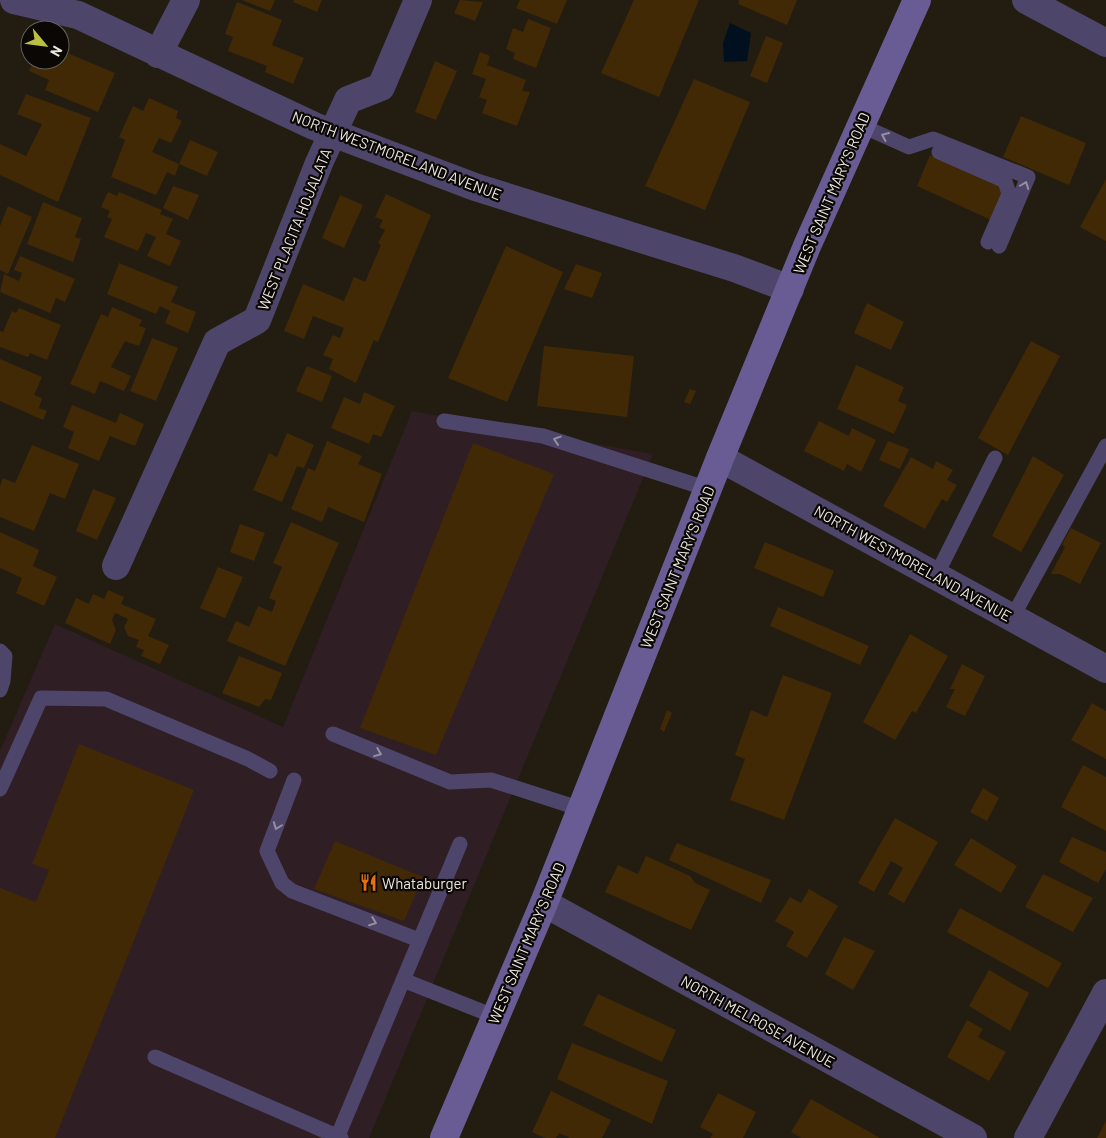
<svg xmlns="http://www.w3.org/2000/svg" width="1106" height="1138" viewBox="0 0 1106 1138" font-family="Barlow,sans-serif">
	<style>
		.commercial { fill: #301e25 }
		.water { fill: #00101f }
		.building { fill: #412906 }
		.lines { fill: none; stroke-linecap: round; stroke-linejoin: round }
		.service { stroke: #4e466a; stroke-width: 15 }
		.minor { stroke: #4e466a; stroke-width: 28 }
		.secondary { stroke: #695c95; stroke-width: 28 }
		.oneway { stroke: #958f9f }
		.labels { text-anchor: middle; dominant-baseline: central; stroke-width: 4.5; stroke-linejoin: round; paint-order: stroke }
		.street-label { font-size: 15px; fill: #ece8e0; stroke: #0a0704 }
		.poi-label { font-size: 15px; fill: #ece8e0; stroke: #0a0704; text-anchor: start }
	</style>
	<rect width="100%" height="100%" fill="#231c11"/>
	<path class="commercial" d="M 412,411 L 653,454 L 369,1138 L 0,1138 L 0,751 L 55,624 L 283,727 Z"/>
	<path class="water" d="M 730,23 L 751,33 L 747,61 L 724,62 L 723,43 Z"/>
	<path class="building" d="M 242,0 L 275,0 L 270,11 Z
		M 294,0 L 322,0 L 317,12 L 293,2 Z
		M 460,0 L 483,2 L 475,21 L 454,13 Z
		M 520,0 L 567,0 L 557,24 L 516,8 Z
		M 634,0 L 699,0 L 659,97 L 601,73 Z
		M 739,0 L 797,0 L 787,25 L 738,4 Z
		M 237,2 L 282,20 L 272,45 L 304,58 L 293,84 L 265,72 L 267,66 L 228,51 L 233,37 L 225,34 Z
		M 528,19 L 551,28 L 536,68 L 513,59 L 515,53 L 506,49 L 513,28 L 523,32 Z
		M 766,36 L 783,43 L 767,83 L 750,76 Z
		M 60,50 L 115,73 L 98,112 L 45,90 L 49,80 L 29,71 L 34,60 L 60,60 Z
		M 480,52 L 490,56 L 487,65 L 526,80 L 522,91 L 530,92 L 517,126 L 482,113 L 487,100 L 479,97 L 486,79 L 472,74 Z
		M 435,61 L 457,71 L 436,120 L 415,112 Z
		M 694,79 L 750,102 L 705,210 L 645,186 Z
		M 26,94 L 91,118 L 58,202 L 0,175 L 0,144 L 26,156 L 42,124 L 17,114 Z
		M 149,98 L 178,111 L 176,118 L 182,121 L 171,143 L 159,138 L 152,152 L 179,164 L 175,176 L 167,172 L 156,195 L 111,177 L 125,140 L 119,137 L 133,106 L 143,111 Z
		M 1021,116 L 1086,143 L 1069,185 L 1003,157 Z
		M 190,140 L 218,152 L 207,176 L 179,164 Z
		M 930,155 L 1004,188 L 991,220 L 917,186 Z
		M 1106,179 L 1106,241 L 1080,227 Z
		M 173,186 L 199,195 L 188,220 L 163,208 Z
		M 108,192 L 117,196 L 119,192 L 162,210 L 160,214 L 173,219 L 166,234 L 181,241 L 170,266 L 147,256 L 156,237 L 146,233 L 138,251 L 104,237 L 112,219 L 107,217 L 110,211 L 101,207 Z
		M 386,194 L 431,215 L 378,342 L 374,340 L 356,383 L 329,369 L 333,359 L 323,355 L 333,335 L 340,338 L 344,328 L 313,316 L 304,339 L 284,331 L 303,284 L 344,301 L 354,277 L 365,282 L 381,245 L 378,243 L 385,230 L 379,227 L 383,220 L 375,217 Z
		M 340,195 L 363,205 L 344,248 L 322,238 Z
		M 43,202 L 82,218 L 75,237 L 81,239 L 73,262 L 27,244 Z
		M 8,206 L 32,217 L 8,274 L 0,270 L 0,226 Z
		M 506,246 L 563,272 L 507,402 L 448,378 Z
		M 20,256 L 75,279 L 65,302 L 56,298 L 50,313 L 0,292 L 4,274 L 19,281 L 22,273 L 14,270 Z
		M 119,263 L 178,287 L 171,302 L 196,312 L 188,333 L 165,323 L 170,311 L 160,306 L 156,314 L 107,294 Z
		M 576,264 L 602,273 L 592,298 L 564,289 Z
		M 867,303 L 904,322 L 891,350 L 854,333 Z
		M 112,307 L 142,320 L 139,326 L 146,328 L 139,346 L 125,341 L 111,367 L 131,376 L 124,391 L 100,381 L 95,394 L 70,384 L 101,314 L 108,317 Z
		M 19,308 L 61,325 L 47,360 L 30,353 L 28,357 L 0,347 L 0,331 L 3,332 L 12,311 L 16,313 Z
		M 152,338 L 178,348 L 156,401 L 130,391 Z
		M 1031,341 L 1060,356 L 1008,455 L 978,438 Z
		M 544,346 L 634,356 L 627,417 L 537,406 Z
		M 0,359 L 42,377 L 34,395 L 42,398 L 39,408 L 47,411 L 43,420 L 0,401 Z
		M 856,365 L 904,387 L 898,401 L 907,405 L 894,434 L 837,409 Z
		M 307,366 L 332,376 L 322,402 L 296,391 Z
		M 690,389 L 696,391 L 690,404 L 684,402 Z
		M 364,392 L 395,406 L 381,437 L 373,434 L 369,444 L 331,428 L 344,397 L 360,404 Z
		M 72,405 L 116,423 L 120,413 L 144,424 L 135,446 L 110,436 L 99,461 L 68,448 L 74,432 L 63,427 Z
		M 819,421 L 849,436 L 852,428 L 876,440 L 861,472 L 847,464 L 844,471 L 804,451 Z
		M 287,433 L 314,445 L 304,468 L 297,466 L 282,502 L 253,490 L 269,453 L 277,457 Z
		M 327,441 L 362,456 L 358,464 L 382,474 L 364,522 L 328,507 L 322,522 L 291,509 L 308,468 L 315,471 Z
		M 888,441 L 909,449 L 900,469 L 879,460 Z
		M 473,443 L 554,474 L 436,755 L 360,728 Z
		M 32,445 L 79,464 L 65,499 L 50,493 L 34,531 L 0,517 L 0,486 L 3,478 L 15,483 Z
		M 1033,456 L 1064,475 L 1021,552 L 992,536 Z
		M 911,457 L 933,469 L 936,461 L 953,470 L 947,480 L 957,485 L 947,502 L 942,499 L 925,529 L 883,506 Z
		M 93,489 L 116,498 L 97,540 L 76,531 Z
		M 291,522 L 339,543 L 285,666 L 227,641 L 236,621 L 249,627 L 258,606 L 272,612 L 276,601 L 269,598 L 282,567 L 273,563 Z
		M 240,524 L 265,533 L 254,561 L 230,552 Z
		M 1071,528 L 1101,543 L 1080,584 L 1060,574 L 1051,574 L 1065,547 L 1062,544 Z
		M 0,532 L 39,550 L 33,566 L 57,577 L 44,606 L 16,593 L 22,578 L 0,568 Z
		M 765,542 L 834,571 L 823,597 L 754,568 Z
		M 218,567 L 243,577 L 225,618 L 200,608 Z
		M 108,590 L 124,597 L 121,604 L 156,619 L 148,636 L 169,645 L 160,664 L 141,656 L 144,650 L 136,647 L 139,640 L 128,636 L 124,627 L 128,619 L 115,613 L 112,620 L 116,630 L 110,644 L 65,623 L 76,598 L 89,604 L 93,594 L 104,599 Z
		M 778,607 L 869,646 L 860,665 L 770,626 Z
		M 910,634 L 948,656 L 916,713 L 912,711 L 895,740 L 863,722 Z
		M 239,656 L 282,673 L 271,700 L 265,699 L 259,707 L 222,693 Z
		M 962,664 L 985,676 L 965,716 L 946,707 L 955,689 L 950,689 Z
		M 783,675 L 832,693 L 784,820 L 730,800 L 745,759 L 735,755 L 751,710 L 767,717 Z
		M 1092,703 L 1106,711 L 1106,759 L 1071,740 Z
		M 667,710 L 672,713 L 664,732 L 660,729 Z
		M 79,744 L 194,790 L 55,1138 L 0,1138 L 0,888 L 36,902 L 49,870 L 32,864 Z
		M 1083,765 L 1106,777 L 1106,831 L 1061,807 Z
		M 983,788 L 999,798 L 987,821 L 970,812 Z
		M 895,818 L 938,842 L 904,903 L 888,894 L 903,868 L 891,861 L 874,892 L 858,883 Z
		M 1072,837 L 1106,852 L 1106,869 L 1098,883 L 1059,862 Z
		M 971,838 L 1017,866 L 1001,893 L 954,865 Z
		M 335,841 L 423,877 L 404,921 L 314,889 Z
		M 677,843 L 771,880 L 761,903 L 669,860 Z
		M 646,856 L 690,876 L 695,883 L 710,890 L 691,930 L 605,892 L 618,865 L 638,874 Z
		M 1043,874 L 1093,898 L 1073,932 L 1025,907 Z
		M 809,889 L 838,906 L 807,958 L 786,946 L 794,932 L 775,921 L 790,897 L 801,903 Z
		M 960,908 L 1062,963 L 1048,988 L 947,932 Z
		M 844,937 L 875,951 L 853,990 L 825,974 Z
		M 989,970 L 1029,993 L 1010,1031 L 969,1006 Z
		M 598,994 L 676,1030 L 662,1062 L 583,1025 Z
		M 967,1020 L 983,1029 L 978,1037 L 1006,1052 L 989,1081 L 947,1057 Z
		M 572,1043 L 668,1081 L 652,1124 L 557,1079 Z
		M 551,1091 L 611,1120 L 602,1138 L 570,1138 L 559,1133 L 556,1138 L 545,1138 L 532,1132 Z
		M 718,1093 L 756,1112 L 743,1138 L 710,1138 L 713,1134 L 700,1127 Z
		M 811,1099 L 880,1138 L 801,1138 L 791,1132 Z
		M 1106,1121 L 1106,1138 L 1097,1138 Z"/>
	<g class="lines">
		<path class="service" d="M 860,125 L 909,147 L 933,139 L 1028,177 L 999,246
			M 939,152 L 1005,181 L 1009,194 L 988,242
			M 444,421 L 543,436 L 708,489
			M 936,576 L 995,458
			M 1012,618 L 1106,446
			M 0,651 L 5,656 L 3,681 L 0,690
			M 333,734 L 450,782 L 491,780 L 581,809
			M 294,780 L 267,851 L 282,883 L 292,891 L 419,940
			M 0,789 L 41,698 L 106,699 L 248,759 L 270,771
			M 403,980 L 496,1017
			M 155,1057 L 341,1138
			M 337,1138 L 460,844"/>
		<path class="minor" d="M 14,0 L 78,15 L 314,126 L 475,187 L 734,268 L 790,289
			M 1026,0 L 1106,43
			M 158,54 L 186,0
			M 720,458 L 1106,669
			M 116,566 L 217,342 L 257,320 L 319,163 L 348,100 L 381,87 L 418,0
			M 544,903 L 973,1138
			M 1028,1138 L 1106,993"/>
		<path class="secondary" d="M 444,1138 L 544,903 L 720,458 L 807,246 L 917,0"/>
	</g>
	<defs><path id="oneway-chevron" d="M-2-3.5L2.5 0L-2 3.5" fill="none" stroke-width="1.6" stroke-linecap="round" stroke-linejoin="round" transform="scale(1.25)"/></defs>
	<g class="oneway">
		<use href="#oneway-chevron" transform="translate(885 136) rotate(-156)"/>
		<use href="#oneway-chevron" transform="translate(1025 185) rotate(-69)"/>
		<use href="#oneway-chevron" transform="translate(557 440) rotate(-162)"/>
		<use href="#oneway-chevron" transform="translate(378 753) rotate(22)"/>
		<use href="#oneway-chevron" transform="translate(277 826) rotate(111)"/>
		<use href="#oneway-chevron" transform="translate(373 922) rotate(21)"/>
	</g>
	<defs>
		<symbol id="restaurant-bare" viewBox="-9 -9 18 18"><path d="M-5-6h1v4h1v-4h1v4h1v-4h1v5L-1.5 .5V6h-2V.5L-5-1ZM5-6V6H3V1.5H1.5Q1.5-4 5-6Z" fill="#e8710a" stroke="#0a0704" stroke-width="2.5" paint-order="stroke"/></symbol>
	</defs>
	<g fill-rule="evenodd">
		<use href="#restaurant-bare" x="356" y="870" width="25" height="25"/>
	</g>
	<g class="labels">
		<g class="street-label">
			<text transform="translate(397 155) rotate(21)">NORTH WESTMORELAND AVENUE</text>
			<text transform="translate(831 193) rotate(-67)">WEST SAINT MARY'S ROAD</text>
			<text transform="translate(294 229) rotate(-68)">WEST PLACITA HOJALATA</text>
			<text transform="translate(913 563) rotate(29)">NORTH WESTMORELAND AVENUE</text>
			<text transform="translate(677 567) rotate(-68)">WEST SAINT MARY'S ROAD</text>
			<text transform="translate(526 943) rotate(-67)">WEST SAINT MARY'S ROAD</text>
			<text transform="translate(758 1021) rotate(29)">NORTH MELROSE AVENUE</text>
		</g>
		<g class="poi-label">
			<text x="382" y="883">Whataburger</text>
		</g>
	</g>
	<g transform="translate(45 45) rotate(119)"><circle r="24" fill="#0a0704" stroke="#64615c"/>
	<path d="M0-4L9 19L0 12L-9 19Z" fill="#bdbf43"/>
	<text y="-8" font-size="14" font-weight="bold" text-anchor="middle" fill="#ece8e0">N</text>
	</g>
</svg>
